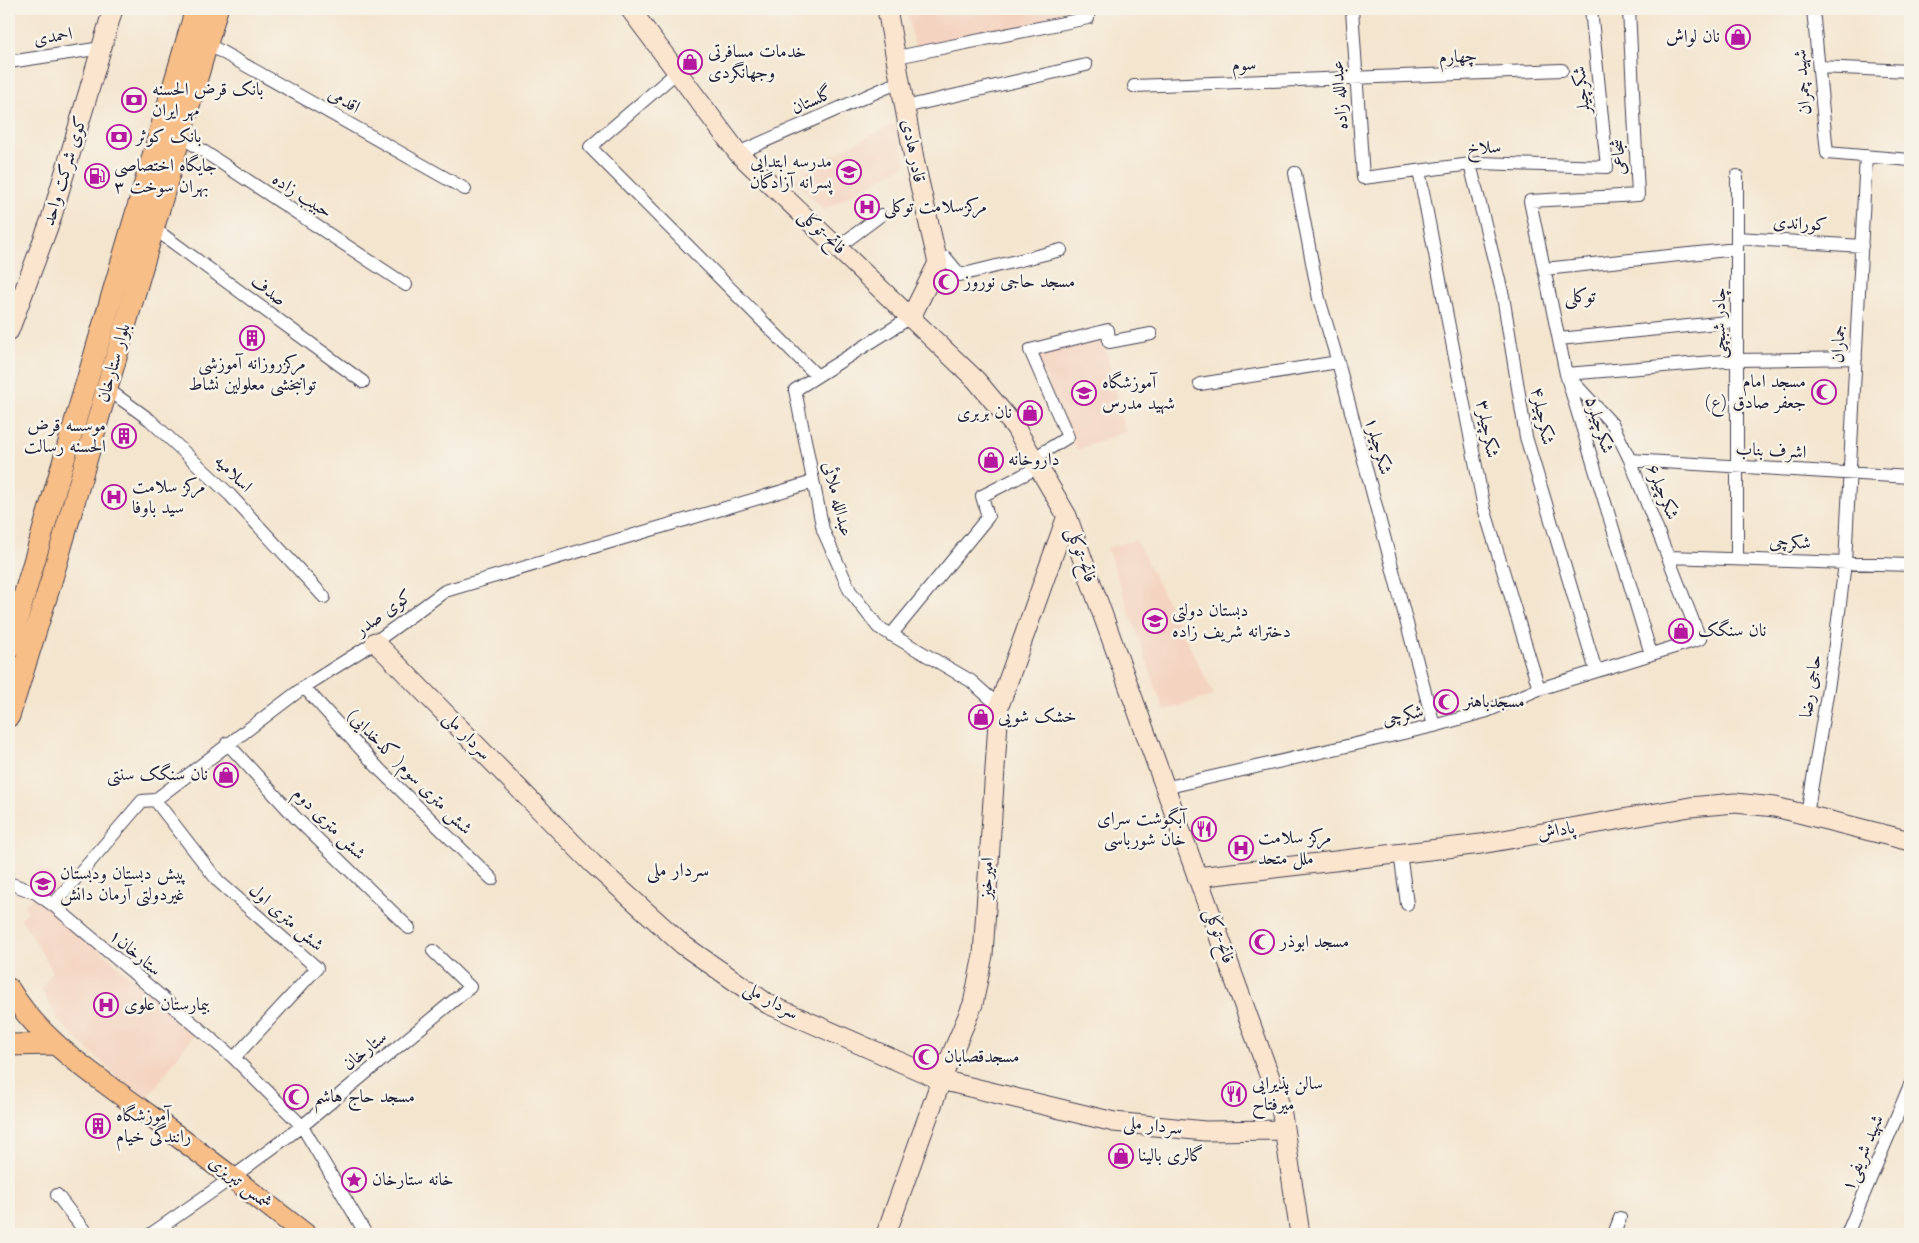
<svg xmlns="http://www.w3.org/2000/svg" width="1919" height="1243" viewBox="0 0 1919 1243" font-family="'Old Standard TT',Amiri,serif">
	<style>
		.built { fill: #f4d3c0 }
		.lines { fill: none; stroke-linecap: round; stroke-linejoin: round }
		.street-casing { stroke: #423f51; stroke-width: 14 }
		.secondary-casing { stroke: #423f51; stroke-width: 21 }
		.primary-casing { stroke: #423f51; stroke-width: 23 }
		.street { stroke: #fff; stroke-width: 12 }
		.secondary { stroke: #fce5cf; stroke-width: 19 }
		.primary { stroke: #f7be88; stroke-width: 21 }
		.labels { text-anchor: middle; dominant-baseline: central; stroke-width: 5; stroke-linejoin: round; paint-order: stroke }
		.street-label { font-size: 18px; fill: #22223b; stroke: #f7f3e8 }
		.poi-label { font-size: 18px; fill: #22223b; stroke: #f7f3e8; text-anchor: start }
		.neighbourhood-label { font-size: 19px; fill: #22223b; stroke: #f7f3e8 }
	</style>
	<rect width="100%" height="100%" fill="#f7f3e8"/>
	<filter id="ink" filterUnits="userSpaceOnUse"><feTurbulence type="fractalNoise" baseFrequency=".02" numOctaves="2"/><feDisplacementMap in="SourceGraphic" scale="10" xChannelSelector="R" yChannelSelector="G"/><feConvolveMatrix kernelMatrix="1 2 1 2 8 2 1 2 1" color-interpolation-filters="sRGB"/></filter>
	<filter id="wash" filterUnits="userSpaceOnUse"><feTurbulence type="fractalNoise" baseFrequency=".0096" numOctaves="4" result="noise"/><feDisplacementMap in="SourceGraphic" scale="20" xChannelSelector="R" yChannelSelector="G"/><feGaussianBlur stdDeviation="1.12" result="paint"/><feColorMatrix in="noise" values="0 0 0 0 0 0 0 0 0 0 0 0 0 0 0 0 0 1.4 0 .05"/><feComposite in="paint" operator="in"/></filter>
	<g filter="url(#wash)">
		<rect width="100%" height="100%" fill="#f4e5cf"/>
		<path class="built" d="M 906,9 L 1084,9 L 1084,14 L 916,51 Z
			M 897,123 L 905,165 L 824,210 L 793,180 L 847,147 Z
			M 1103,336 L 1125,432 L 1077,450 L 1036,355 Z
			M 1136,540 L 1214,695 L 1164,711 L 1107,548 Z
			M 40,869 L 52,875 L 52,882 L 60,886 L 50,899 L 28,886 Z
			M 36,893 L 194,1034 L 144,1103 L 58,1020 L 42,990 L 52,970 L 21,918 L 29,911 L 24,907 Z"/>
	</g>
	<g filter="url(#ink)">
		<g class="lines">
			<defs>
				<path id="street" d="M 1352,9 L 1363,178 L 1479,163 L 1607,167 L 1591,9
					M 1629,9 L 1638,195 L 1530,201 L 1566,374 L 1651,654
					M 1813,9 L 1827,153 L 1910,160
					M 206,43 L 465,189
					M 897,57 L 1088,18 L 1088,9
					M 9,62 L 102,48
					M 1819,67 L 1910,71
					M 677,72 L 590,147 L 817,376
					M 1134,86 L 1562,70
					M 905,107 L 1086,65
					M 179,135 L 406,285
					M 738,153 L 901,81
					M 1470,164 L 1503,296 L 1526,437 L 1596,671
					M 1419,171 L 1484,508 L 1539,689
					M 1295,173 L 1319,299 L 1338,362 L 1434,726
					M 152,227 L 363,382
					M 1737,238 L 1862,246
					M 838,247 L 881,215
					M 938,263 L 946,258 L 960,275 L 1061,250
					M 1544,269 L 1737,249
					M 911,317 L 795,390 L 823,530 L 850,591 L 878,627 L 971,681 L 999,706
					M 1559,339 L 1737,321
					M 1566,374 L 1737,360 L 1856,358
					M 1200,384 L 1338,362
					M 106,388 L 150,420 L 230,495 L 324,597
					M 1034,458 L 1068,437 L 1030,350 L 1108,330 L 1109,342 L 1151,334
					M 1630,460 L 1910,477
					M 1669,557 L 1910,565
					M 1737,559 L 1737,176
					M 891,635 L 988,517 L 982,496 L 1039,467
					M 304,687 L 380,770 L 492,879
					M 227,743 L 295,817 L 409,928
					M 1164,788 L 1434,726 L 1487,711 L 1539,689 L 1700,639 L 1630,460 L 1613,425 L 1566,374
					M 155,800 L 218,881 L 317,968 L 234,1058
					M 1807,815 L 1834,652 L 1845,563 L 1866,156
					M 1400,853 L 1407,904
					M 9,883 L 36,893 L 53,905 L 234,1058 L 302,1126 L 366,1234
					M 53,905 L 142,801 L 155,800 L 304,687 L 375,642 L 445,591 L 813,482
					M 57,1195 L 87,1234
					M 151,1234 L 233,1177 L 302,1126 L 470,987 L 433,951
					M 1614,1234 L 1620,1218
					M 1847,1234 L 1910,1085"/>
				<path id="secondary" d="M 630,9 L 738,153 L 976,380 L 1015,427 L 1067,516 L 1281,1108 L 1300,1234
					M 887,9 L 915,164 L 938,263 L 911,317
					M 9,331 L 51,219 L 113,9
					M 375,642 L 593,864 L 683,945 L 768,1004 L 941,1080 L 1114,1122 L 1205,1131 L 1284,1130
					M 1197,877 L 1481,844 L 1690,807 L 1735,803 L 1775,807 L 1910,841
					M 886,1234 L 943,1075 L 973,1004 L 983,955 L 999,706 L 1067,516"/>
				<path id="primary" d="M 9,647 L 196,9
					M 9,716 L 50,585 L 217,9
					M 9,989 C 42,1044 100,1078 150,1116 C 202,1154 254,1194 305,1234
					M 9,1045 L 54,1044"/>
			</defs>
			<use href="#street" class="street-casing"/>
			<use href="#secondary" class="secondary-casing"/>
			<use href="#primary" class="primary-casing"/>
			<use href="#street" class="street"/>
			<use href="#secondary" class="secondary"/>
			<use href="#primary" class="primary"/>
		</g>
	</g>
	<defs>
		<symbol id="shop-ring" viewBox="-11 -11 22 22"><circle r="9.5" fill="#f7f3e8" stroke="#b5179e" stroke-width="1.5"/><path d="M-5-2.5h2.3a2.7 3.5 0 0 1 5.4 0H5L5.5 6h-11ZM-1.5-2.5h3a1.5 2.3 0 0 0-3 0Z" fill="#b5179e"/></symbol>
		<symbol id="bank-ring" viewBox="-11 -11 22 22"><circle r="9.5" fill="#f7f3e8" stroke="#b5179e" stroke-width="1.5"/><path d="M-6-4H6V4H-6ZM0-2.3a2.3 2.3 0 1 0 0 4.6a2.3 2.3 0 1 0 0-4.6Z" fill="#b5179e"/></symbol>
		<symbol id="school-ring" viewBox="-11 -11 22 22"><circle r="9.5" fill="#f7f3e8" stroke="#b5179e" stroke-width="1.5"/><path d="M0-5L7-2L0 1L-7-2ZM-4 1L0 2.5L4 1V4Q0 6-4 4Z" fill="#b5179e"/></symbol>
		<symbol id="fuel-ring" viewBox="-11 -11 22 22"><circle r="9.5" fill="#f7f3e8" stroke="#b5179e" stroke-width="1.5"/><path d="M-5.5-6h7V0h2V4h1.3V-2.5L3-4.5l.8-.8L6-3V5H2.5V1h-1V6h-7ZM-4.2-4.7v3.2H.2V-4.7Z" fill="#b5179e"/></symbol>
		<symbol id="hospital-ring" viewBox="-11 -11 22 22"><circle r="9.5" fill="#f7f3e8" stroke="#b5179e" stroke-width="1.5"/><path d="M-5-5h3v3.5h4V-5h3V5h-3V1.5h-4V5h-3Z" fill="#b5179e"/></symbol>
		<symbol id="mosque-ring" viewBox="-11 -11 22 22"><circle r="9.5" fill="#f7f3e8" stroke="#b5179e" stroke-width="1.5"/><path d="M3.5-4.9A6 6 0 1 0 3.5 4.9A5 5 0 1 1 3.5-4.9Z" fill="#b5179e"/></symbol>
		<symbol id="building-ring" viewBox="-11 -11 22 22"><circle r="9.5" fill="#f7f3e8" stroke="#b5179e" stroke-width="1.5"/><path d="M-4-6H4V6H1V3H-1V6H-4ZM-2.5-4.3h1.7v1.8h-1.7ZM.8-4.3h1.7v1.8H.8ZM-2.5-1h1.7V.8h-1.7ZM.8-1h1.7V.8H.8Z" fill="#b5179e"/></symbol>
		<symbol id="restaurant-ring" viewBox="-11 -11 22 22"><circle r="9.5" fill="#f7f3e8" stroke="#b5179e" stroke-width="1.5"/><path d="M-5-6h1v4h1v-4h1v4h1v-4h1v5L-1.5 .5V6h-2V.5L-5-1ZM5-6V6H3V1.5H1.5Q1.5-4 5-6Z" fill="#b5179e"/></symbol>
		<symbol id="sight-ring" viewBox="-11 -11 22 22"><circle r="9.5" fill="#f7f3e8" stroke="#b5179e" stroke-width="1.5"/><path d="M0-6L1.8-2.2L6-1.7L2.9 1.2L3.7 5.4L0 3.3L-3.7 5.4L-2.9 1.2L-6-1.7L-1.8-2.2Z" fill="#b5179e"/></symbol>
	</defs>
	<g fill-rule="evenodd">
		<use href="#shop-ring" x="1724" y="23" width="28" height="28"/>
		<use href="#shop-ring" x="676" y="48" width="28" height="28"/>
		<use href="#bank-ring" x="120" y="86" width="28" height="28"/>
		<use href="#bank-ring" x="105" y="123" width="28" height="28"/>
		<use href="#school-ring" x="835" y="158" width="28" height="28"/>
		<use href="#fuel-ring" x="83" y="162" width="28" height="28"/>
		<use href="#hospital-ring" x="853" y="193" width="28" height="28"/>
		<use href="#mosque-ring" x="932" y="268" width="28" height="28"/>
		<use href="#building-ring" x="238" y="324" width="28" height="28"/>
		<use href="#mosque-ring" x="1810" y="378" width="28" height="28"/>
		<use href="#school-ring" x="1070" y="379" width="28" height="28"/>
		<use href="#shop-ring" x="1016" y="399" width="28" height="28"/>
		<use href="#building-ring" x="110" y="422" width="28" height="28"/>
		<use href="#shop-ring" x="977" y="446" width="28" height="28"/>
		<use href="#hospital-ring" x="100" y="483" width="28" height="28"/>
		<use href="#school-ring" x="1141" y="607" width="28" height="28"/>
		<use href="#shop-ring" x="1667" y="617" width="28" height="28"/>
		<use href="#mosque-ring" x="1432" y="688" width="28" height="28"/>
		<use href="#shop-ring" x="967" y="703" width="28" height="28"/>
		<use href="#shop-ring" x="212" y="761" width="28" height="28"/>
		<use href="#restaurant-ring" x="1190" y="815" width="28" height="28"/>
		<use href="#hospital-ring" x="1227" y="834" width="28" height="28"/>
		<use href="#school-ring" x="29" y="870" width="28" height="28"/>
		<use href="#mosque-ring" x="1248" y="928" width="28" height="28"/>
		<use href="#hospital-ring" x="92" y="991" width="28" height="28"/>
		<use href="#mosque-ring" x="912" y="1043" width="28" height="28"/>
		<use href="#restaurant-ring" x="1220" y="1080" width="28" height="28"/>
		<use href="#mosque-ring" x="282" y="1083" width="28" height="28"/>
		<use href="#building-ring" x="84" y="1112" width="28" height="28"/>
		<use href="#shop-ring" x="1107" y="1142" width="28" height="28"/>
		<use href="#sight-ring" x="340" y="1166" width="28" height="28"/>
	</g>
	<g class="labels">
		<g class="street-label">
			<text transform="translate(53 37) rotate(-9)">احمدی</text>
			<text transform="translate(1458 57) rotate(-2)">چهارم</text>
			<text transform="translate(1244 65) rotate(-2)">سوم</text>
			<text transform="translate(1803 82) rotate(-95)">شهید چمران</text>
			<text transform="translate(1582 90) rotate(-96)">شکرچیلر</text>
			<text transform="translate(1340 95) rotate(-94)">عبدالله زاده</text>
			<text transform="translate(344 101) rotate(30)">اقدمی</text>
			<text transform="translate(812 101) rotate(-24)">گلستان</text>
			<text transform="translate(1484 148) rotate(-2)">سلاخ</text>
			<text transform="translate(913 151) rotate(79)">قادر هادی</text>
			<text transform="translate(1619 157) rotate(-93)">شجاعی</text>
			<text transform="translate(65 171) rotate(-73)">کوی شرکت واحد</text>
			<text transform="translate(302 196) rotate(33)">حبیب زاده</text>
			<text transform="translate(1800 224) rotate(3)">کوراندی</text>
			<text transform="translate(822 232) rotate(43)">فاتح-توکلی</text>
			<text transform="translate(268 291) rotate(36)">صدف</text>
			<text transform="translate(1720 323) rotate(-90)">چادر شبچی</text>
			<text transform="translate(1839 344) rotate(-87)">جماران</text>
			<text transform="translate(114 363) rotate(-74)">بلوار ستارخان</text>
			<text transform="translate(1542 416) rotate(79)">شکرچیلر۴</text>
			<text transform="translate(1599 425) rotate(73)">شکرچیلر۵</text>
			<text transform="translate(1487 429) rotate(80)">شکرچیلر۳</text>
			<text transform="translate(1378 446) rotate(75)">شکرچیلر۱</text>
			<text transform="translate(1771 451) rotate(3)">اشرف بناب</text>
			<text transform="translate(233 474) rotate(45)">اسلامیه</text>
			<text transform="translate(1662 492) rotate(68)">شکرچیلر۶</text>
			<text transform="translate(837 499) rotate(76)">عبدالله ملائی</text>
			<text transform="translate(1790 543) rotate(2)">شکرچی</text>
			<text transform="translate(1081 555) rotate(70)">فاتح-توکلی</text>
			<text transform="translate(384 613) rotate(-36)">کوی صدر</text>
			<text transform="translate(1811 686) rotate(-81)">حاجی رضا</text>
			<text transform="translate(1403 716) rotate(-13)">شکرچی</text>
			<text transform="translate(467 736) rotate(46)">سردار ملی</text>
			<text transform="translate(409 772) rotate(45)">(کدخدایی )شش متری سوم</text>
			<text transform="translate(329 824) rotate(45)">شش متری دوم</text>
			<text transform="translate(1556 831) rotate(-10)">پاداش</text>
			<text transform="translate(987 878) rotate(-87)">امیرخیز</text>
			<text transform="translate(286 918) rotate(41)">شش متری اول</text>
			<text transform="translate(1219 936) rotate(70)">فاتح-توکلی</text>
			<text transform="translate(135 953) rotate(40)">ستارخان۱</text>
			<text transform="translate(771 1001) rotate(29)">سردار ملی</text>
			<text transform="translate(365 1051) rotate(-39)">ستارخان</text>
			<text transform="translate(1153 1126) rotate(6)">سردار ملی</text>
			<text transform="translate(1863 1153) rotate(-67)">شهید شریفی۱</text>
			<text transform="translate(240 1183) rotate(38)">شمس تبریزی</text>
		</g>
		<g class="poi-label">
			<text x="1720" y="37" text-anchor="end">نان لواش</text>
			<text x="708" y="52">خدمات مسافرتی<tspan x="708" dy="21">وجهانگردی</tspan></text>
			<text x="152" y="90">بانک قرض الحسنه<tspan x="152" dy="21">مهر ایران</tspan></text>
			<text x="136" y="137">بانک کوثر</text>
			<text x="832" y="162" text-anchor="end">مدرسه ابتدایی<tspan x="832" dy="21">پسرانه آزادگان</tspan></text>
			<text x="114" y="166">جایگاه اختصاصی<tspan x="114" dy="21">۳ بهران سوخت</tspan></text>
			<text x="884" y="207">مرکزسلامت توکلی</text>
			<text x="964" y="282">مسجد حاجی نوروز</text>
			<text x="252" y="364" text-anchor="middle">مرکزروزانه آموزشی<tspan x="252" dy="21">توانبخشی معلولین نشاط</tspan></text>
			<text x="1806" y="382" text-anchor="end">مسجد امام<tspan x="1806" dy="21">جعفر صادق (ع)</tspan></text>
			<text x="1102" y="383">آموزشگاه<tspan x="1102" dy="21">شهید مدرس</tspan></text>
			<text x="1012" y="413" text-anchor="end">نان بربری</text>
			<text x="106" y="426" text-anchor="end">موسسه قرض<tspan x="106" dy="21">الحسنه رسالت</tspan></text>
			<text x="1008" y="460">داروخانه</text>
			<text x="132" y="487">مرکز سلامت<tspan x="132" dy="21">سید باوفا</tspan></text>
			<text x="1172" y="611">دبستان دولتی<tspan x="1172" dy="21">دخترانه شریف زاده</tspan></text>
			<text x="1698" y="631">نان سنگک</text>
			<text x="1464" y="702">مسجدباهنر</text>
			<text x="998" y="717">خشک شویی</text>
			<text x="208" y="775" text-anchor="end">نان سنگک سنتی</text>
			<text x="1186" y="819" text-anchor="end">آبگوشت سرای<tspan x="1186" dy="21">خان شورباسی</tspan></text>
			<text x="1258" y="838">مرکز سلامت<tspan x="1258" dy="21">ملل متحد</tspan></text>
			<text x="60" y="874">پیش دبستان ودبستان<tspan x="60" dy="21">غیردولتی آرمان دانش</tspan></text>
			<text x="1280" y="942">مسجد ابوذر</text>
			<text x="124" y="1005">بیمارستان علوی</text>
			<text x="944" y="1057">مسجدقصابان</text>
			<text x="1252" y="1084">سالن پذیرایی<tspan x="1252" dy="21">میرفتاح</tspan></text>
			<text x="314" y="1097">مسجد حاج هاشم</text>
			<text x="116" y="1116">آموزشگاه<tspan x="116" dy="21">رانندگی خیام</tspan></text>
			<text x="1138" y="1156">گالری بالینا</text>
			<text x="372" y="1180">خانه ستارخان</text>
		</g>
		<g class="neighbourhood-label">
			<text x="1580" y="297">توکلی</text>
			<text x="678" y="871">سردار ملی</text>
		</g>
	</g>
	<rect width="1919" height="1243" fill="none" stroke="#f7f3e8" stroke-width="30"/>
</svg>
